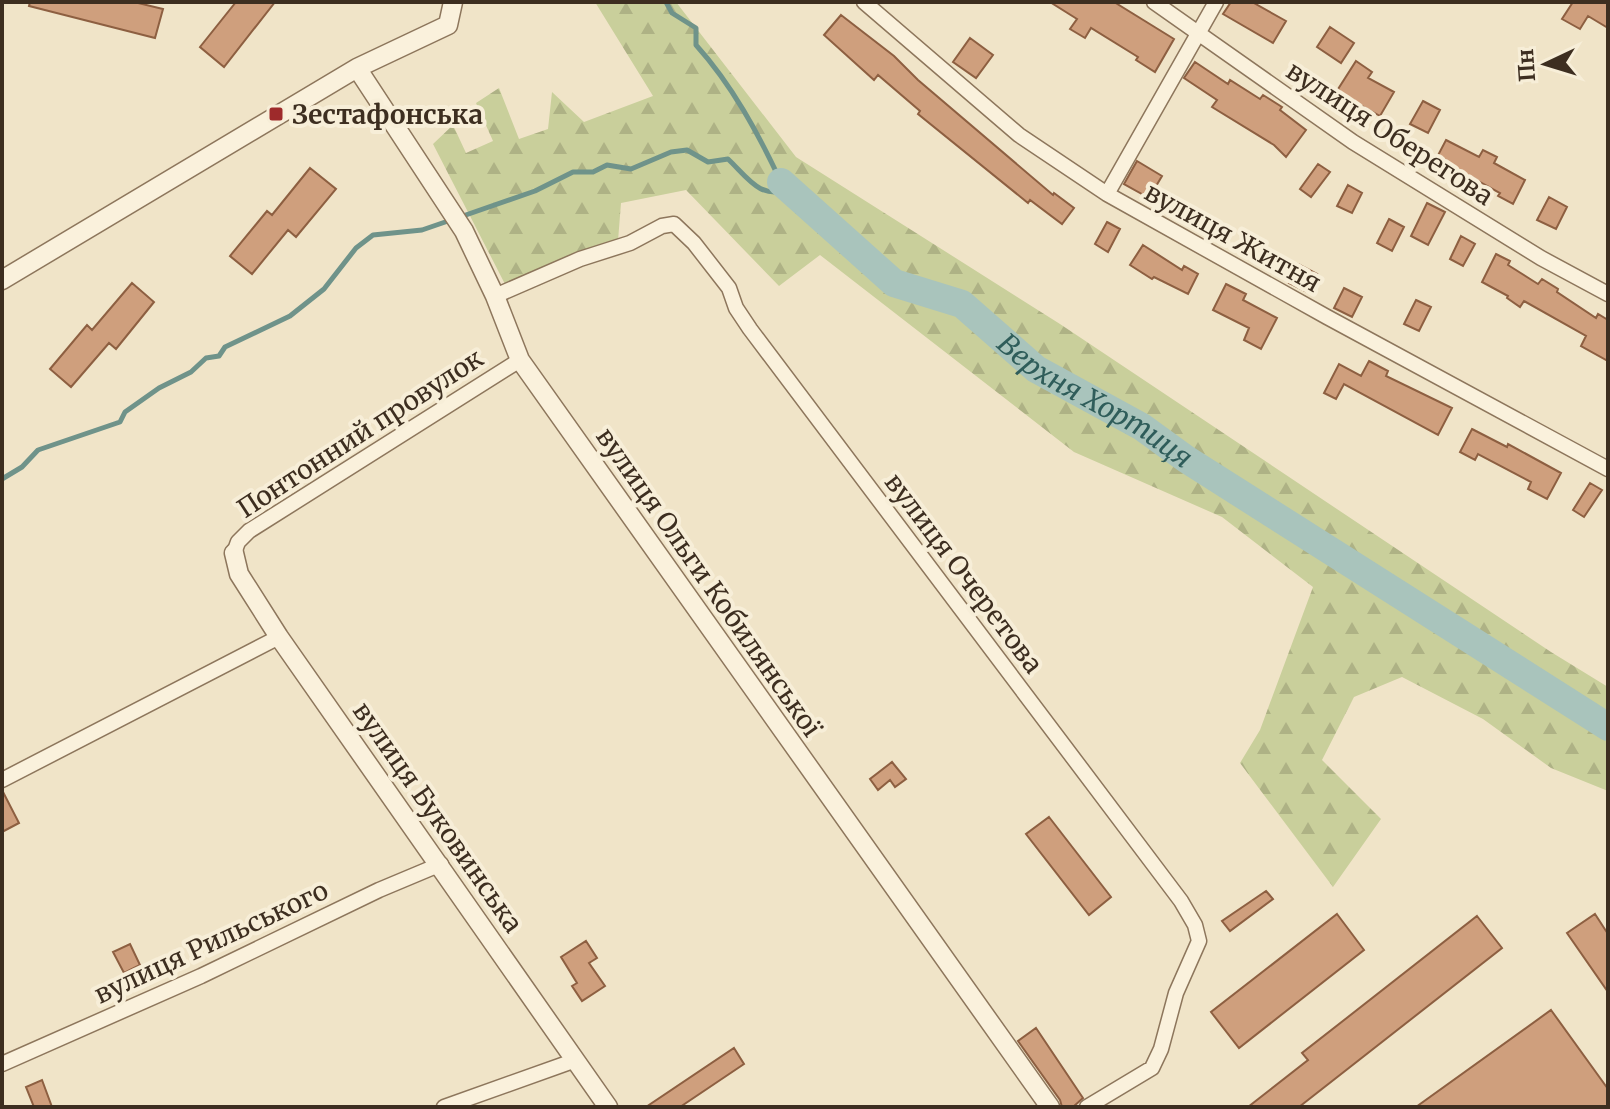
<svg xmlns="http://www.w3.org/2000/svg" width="1610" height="1109" viewBox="0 0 1610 1109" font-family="Merriweather,serif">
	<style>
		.forest { fill: url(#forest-firs) }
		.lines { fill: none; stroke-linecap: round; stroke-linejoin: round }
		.stream { stroke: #6f938a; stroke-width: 5 }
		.river { stroke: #a9c4bc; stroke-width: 28 }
		.building { fill: #cf9f7d; stroke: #8d5f41; stroke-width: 2 }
		.minor-casing { stroke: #8d765c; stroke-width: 17 }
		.tertiary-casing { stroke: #8d765c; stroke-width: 21 }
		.minor { stroke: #faf1dc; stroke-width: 14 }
		.tertiary { stroke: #faf1dc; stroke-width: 18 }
		.poi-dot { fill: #9e2a2b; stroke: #f7eed8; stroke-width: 3 }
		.labels { text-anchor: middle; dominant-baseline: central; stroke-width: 8; stroke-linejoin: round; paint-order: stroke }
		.poi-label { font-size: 26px; font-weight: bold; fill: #3d2e20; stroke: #f7eed8; text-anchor: start }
		.street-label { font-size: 26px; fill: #3d2e20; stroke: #f7eed8 }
		.water-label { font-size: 28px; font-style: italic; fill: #2f5d5a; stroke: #f7eed8 }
	</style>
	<defs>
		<pattern id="forest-firs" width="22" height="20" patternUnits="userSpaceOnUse" patternTransform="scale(2)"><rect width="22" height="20" fill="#c9cf9b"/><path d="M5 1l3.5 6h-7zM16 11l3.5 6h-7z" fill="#aeb285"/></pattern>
	</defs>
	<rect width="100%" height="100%" fill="#f0e4c8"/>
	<path class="forest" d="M 595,2 L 676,2 L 796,157 L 1060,324 L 1551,652 L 1608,687 L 1608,791 L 1551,768 L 1483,719 L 1402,677 L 1354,697 L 1322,760 L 1381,819 L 1333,887 L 1240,763 L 1260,730 L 1313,587 L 1222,517 L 1074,452 L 820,255 L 779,286 L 686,190 L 621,203 L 618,241 L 507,288 L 433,144 L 453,125 L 466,153 L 493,141 L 476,103 L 499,88 L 519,139 L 548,129 L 552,92 L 584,122 L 653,96 Z"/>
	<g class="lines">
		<path class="stream" d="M 666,2 L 672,13 L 696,28 L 696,45 C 732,85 758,133 781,182
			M 460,217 L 535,191 L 573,172 L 593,172 L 607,165 L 631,169 L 671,152 L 687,150 L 708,162 L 728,159 C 748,178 760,200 789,189
			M 2,479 L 22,467 L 38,450 L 120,422 L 125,412 L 159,388 L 191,372 L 206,358 L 219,356 L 225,347 L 290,316 L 324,289 L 356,248 L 373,235 L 422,230 L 451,220"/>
		<path class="river" id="s1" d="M 781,182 L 894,283 L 962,304 L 1036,369 L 1142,427 L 1186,459 L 1608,727"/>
	</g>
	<path class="building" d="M 30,2 L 134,2 L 163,9 L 155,38 L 29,6 Z
		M 236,2 L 275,2 L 224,67 L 200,47 Z
		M 1050,2 L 1114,2 L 1174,39 L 1155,72 L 1136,60 L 1138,57 L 1091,28 L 1085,38 L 1070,29 L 1077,19 Z
		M 1231,2 L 1252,2 L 1286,21 L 1273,43 L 1223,14 Z
		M 1573,2 L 1608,2 L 1608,28 L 1588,16 L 1580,29 L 1562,19 Z
		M 841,15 L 894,56 L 918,80 L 1053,195 L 1054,193 L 1074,208 L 1062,224 L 1030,200 L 1028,203 L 918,114 L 920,111 L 878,75 L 874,80 L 824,35 Z
		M 1330,27 L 1354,43 L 1341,63 L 1317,47 Z
		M 970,38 L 993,55 L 976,78 L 953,62 Z
		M 1356,61 L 1372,72 L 1368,78 L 1394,92 L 1380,116 L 1353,101 L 1349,108 L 1333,97 Z
		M 1195,62 L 1228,84 L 1230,80 L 1260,99 L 1263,95 L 1282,107 L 1280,110 L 1306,130 L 1286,157 L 1274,145 L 1212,107 L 1217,100 L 1184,78 Z
		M 1423,101 L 1440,110 L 1428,133 L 1410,124 Z
		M 1446,140 L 1479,157 L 1483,150 L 1497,157 L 1494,163 L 1525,180 L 1513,204 L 1498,196 L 1500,193 L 1451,166 L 1449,169 L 1435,161 Z
		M 1137,161 L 1162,176 L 1149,198 L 1124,184 Z
		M 1318,164 L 1330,172 L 1311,197 L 1300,189 Z
		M 310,168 L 336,189 L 296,237 L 288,230 L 252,274 L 230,256 L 267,211 L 272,215 Z
		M 1348,185 L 1362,193 L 1352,213 L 1337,206 Z
		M 1549,197 L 1567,207 L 1556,229 L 1537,220 Z
		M 1427,203 L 1445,212 L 1428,245 L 1411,236 Z
		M 1389,219 L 1404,227 L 1392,251 L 1377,243 Z
		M 1107,222 L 1120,229 L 1108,252 L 1095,244 Z
		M 1461,236 L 1475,244 L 1463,266 L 1450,259 Z
		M 1143,245 L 1182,270 L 1184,266 L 1198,274 L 1188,294 L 1154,277 L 1152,279 L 1130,265 Z
		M 1496,254 L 1510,261 L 1508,265 L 1538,284 L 1542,279 L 1558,289 L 1557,292 L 1596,318 L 1598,314 L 1608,320 L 1608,361 L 1581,346 L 1586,336 L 1524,301 L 1520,307 L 1507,298 L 1508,296 L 1482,282 Z
		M 1298,264 L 1317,274 L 1307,292 L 1289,283 Z
		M 132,283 L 154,302 L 116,349 L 109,343 L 71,387 L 50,369 L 87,325 L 92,330 Z
		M 1226,284 L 1246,294 L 1243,300 L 1277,318 L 1261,349 L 1244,340 L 1249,328 L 1213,310 Z
		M 1344,288 L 1362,297 L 1352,317 L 1334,308 Z
		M 1416,300 L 1431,307 L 1419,331 L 1404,324 Z
		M 1369,361 L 1388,371 L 1386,376 L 1452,408 L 1438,435 L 1344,384 L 1336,399 L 1324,393 L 1339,364 L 1361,376 Z
		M 1472,429 L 1507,447 L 1508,444 L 1561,473 L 1547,499 L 1528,489 L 1531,482 L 1478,454 L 1475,460 L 1460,452 Z
		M 1590,483 L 1602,490 L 1584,517 L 1573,510 Z
		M 892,762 L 906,779 L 895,787 L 890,780 L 878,790 L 870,779 Z
		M 2,790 L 19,823 L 2,832 Z
		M 1049,817 L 1111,897 L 1089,915 L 1026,834 Z
		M 1266,891 L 1273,899 L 1230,931 L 1222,921 Z
		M 1337,914 L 1364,950 L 1239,1048 L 1211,1012 Z
		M 1595,914 L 1608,934 L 1608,992 L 1567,933 Z
		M 1477,916 L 1502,948 L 1299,1107 L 1248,1107 L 1308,1060 L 1302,1053 Z
		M 586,941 L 597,958 L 589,963 L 605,986 L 582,1001 L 572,986 L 577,983 L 561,957 Z
		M 130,944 L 140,965 L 124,973 L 113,952 Z
		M 1551,1010 L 1608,1089 L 1608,1107 L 1416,1107 Z
		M 1036,1028 L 1083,1098 L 1073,1107 L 1062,1107 L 1060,1100 L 1018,1041 Z
		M 734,1048 L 744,1064 L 680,1107 L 646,1107 Z
		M 42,1080 L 52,1107 L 34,1107 L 26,1087 Z"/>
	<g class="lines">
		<defs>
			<path id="minor" d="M 864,2 L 1019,135 L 1107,194 L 1327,317 L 1608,469
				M 1154,2 L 1353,142 L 1541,258 L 1608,294
				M 1107,194 L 1216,2
				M 495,296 L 580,259 L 630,243 L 662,226 L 674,224 L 694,243 L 729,288 L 736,308 L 750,329 L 1181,901 L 1195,925 L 1199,941 L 1176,993 L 1161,1049 L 1152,1068 L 1087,1107
				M 234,553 L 238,542 L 249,531 L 520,360
				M 2,780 L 279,637
				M 2,1064 L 201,976 L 379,890 L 441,864
				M 444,1107 L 576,1060"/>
			<path id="tertiary" d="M 357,68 L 464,231 L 495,296 L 520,360 L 1050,1107
				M 2,280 L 357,68 L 448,25 L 453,2
				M 234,553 L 239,574 L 279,637 L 608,1107"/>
		</defs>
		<use href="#minor" class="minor-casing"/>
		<use href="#tertiary" class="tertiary-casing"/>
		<use href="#minor" class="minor"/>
		<use href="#tertiary" class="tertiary"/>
	</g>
	<rect class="poi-dot" x="268" y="106" width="16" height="16" rx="4"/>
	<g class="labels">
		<g class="poi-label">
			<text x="292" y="114">Зестафонська</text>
		</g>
		<g class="street-label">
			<text transform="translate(1390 133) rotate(33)">вулиця Оберегова</text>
			<text transform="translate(1233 237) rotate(29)">вулиця Житня</text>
			<text transform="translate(360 433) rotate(-33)">Понтонний провулок</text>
			<text transform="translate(964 573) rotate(53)">вулиця Очеретова</text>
			<text transform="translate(709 582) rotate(55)">вулиця Ольги Кобилянської</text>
			<text transform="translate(438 817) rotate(55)">вулиця Буковинська</text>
			<text transform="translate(211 942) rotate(-25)">вулиця Рильського</text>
		</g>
		<g class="water-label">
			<text stroke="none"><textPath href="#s1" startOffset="388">Верхня Хортиця</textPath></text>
		</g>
	</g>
	<rect width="1610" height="1109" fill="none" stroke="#3d2e20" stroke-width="8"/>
	<g transform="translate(1546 64) rotate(266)" stroke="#f7eed8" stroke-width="6" paint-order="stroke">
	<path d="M0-6L14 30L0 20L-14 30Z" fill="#3d2e20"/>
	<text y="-12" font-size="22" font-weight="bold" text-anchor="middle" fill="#3d2e20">Пн</text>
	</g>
</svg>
